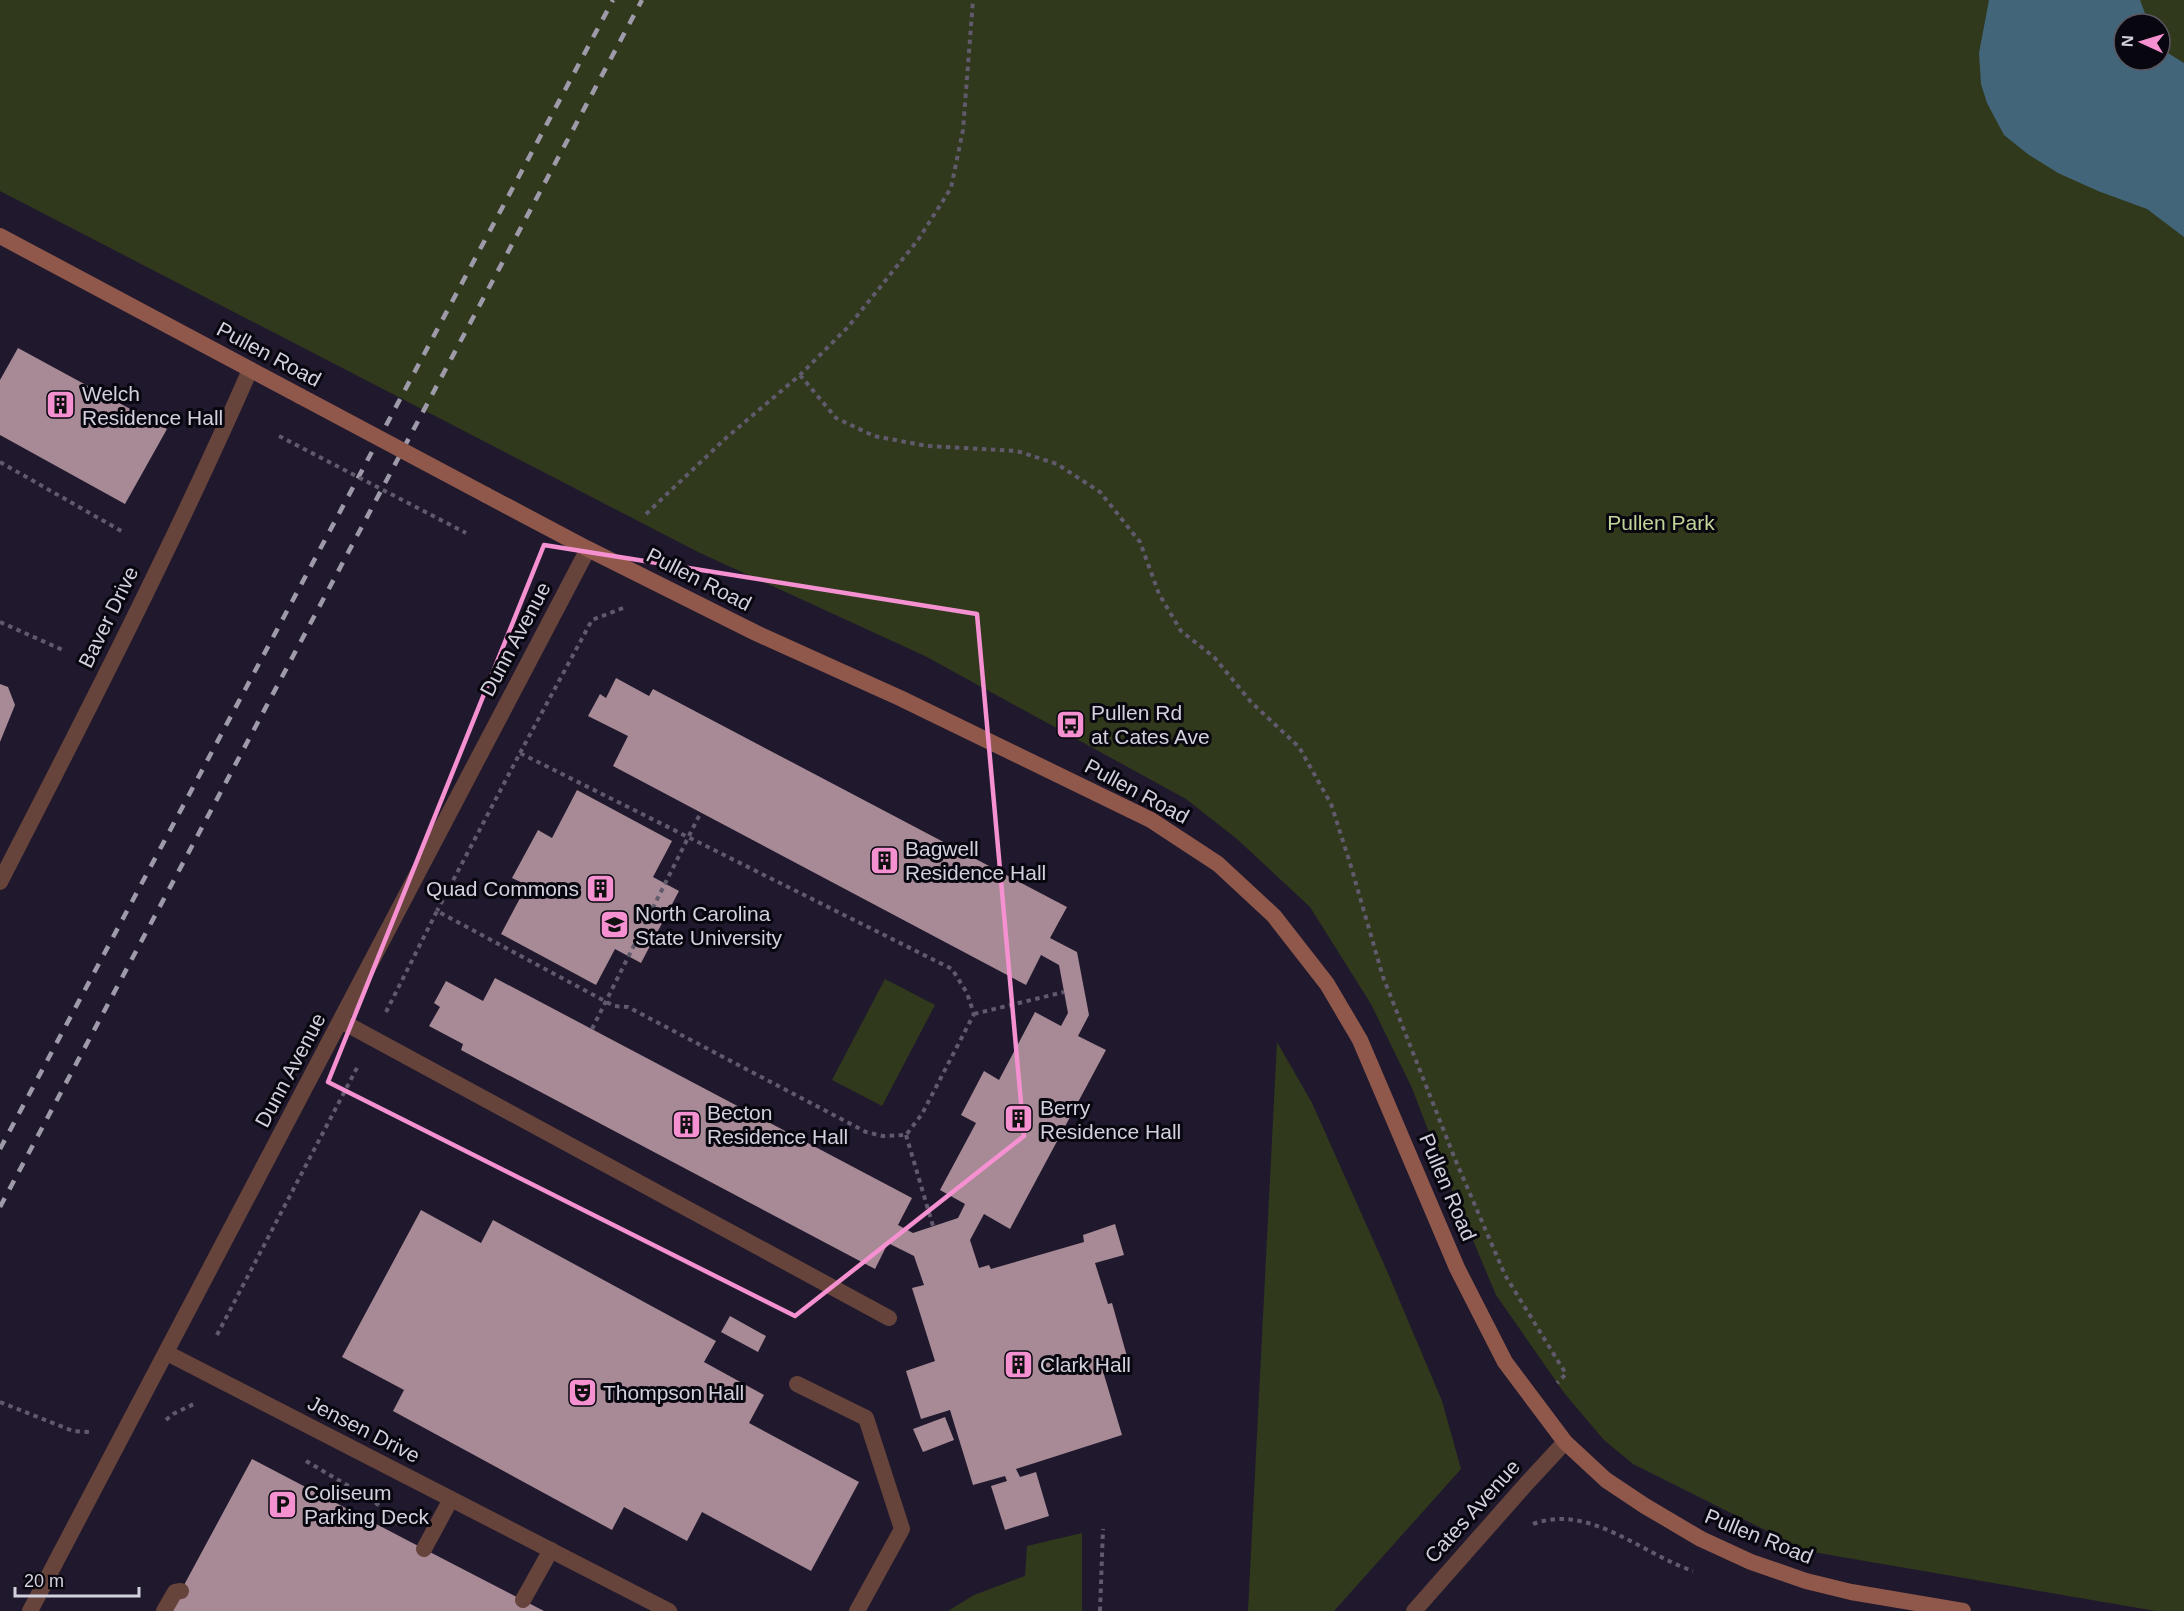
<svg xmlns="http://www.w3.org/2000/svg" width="2184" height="1611" viewBox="0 0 2184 1611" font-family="Arial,sans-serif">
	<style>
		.green { fill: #30391c; fill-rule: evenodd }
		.water { fill: #42657a }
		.building { fill: #a78a96 }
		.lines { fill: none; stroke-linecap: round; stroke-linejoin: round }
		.path { stroke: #605a6c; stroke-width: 4; stroke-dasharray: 4.5 4.5; stroke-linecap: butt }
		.service { stroke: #67443b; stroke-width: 16 }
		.minor { stroke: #67443b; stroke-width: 16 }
		.tertiary { stroke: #67443b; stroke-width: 16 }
		.secondary { stroke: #90584b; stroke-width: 16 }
		.rail { stroke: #9e9aa9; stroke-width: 4.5; stroke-dasharray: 10 10; stroke-linecap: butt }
		.path-bridge { stroke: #605a6c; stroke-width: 4; stroke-dasharray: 4.5 4.5; stroke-linecap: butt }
		.secondary-bridge { stroke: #90584b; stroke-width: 16 }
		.marked { fill: none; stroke: #f590d1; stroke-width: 4.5; stroke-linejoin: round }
		.labels { text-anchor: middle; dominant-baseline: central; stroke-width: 6; stroke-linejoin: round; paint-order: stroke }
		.street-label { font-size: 21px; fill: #d4d1de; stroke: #08060e }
		.poi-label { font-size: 21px; fill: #d4d1de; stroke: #08060e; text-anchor: start }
		.park-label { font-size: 21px; fill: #c1d599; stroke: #08060e }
	</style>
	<rect width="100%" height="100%" fill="#20192d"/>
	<path class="green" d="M 0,0 L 2184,0 L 2184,1611 L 2156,1611 L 1807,1551 L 1633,1464 L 1604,1440 L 1565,1394 L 1496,1295 L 1441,1164 L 1412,1088 L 1371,1004 L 1310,907 L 1237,839 L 1186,799 L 925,656 L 698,552 L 0,191 ZM 2124,24 L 2160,24 L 2160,60 L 2124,60 Z
		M 885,979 L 935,1005 L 882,1106 L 832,1080 Z
		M 1277,1042 L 1312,1103 L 1387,1271 L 1442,1401 L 1461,1469 L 1334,1611 L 1248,1611 Z
		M 1082,1533 L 1082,1611 L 948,1611 L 974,1595 L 1025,1576 L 1027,1546 Z"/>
	<path class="water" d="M 1989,0 L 2140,0 L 2149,24 L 2124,24 L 2124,60 L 2160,60 L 2160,48 L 2184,63 L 2184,237 L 2147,209 L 2098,191 L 2058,173 L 2029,155 L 2004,135 L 1987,103 L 1981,84 L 1979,53 Z"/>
	<path class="building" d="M 18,348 L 167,429 L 125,504 L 0,435 L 0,380 Z
		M 616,678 L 649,696 L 653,689 L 1067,907 L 1050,938 L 1077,952 L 1089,1015 L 1078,1036 L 1106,1050 L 1010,1229 L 984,1214 L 970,1240 L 979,1268 L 989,1265 L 991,1269 L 1084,1242 L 1083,1235 L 1115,1224 L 1124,1255 L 1095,1263 L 1108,1304 L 1112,1303 L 1128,1360 L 1102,1368 L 1122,1435 L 1016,1469 L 1020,1477 L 1036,1472 L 1049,1516 L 1005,1530 L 991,1486 L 1007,1481 L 1005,1476 L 973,1485 L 950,1410 L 921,1419 L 906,1371 L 935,1361 L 912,1288 L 924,1285 L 914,1256 L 888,1243 L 875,1269 L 461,1050 L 463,1044 L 429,1026 L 440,1007 L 434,1003 L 446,981 L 483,1001 L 495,978 L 912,1198 L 898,1225 L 913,1233 L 958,1218 L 965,1204 L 940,1190 L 976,1123 L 961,1115 L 984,1071 L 999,1080 L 1035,1012 L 1061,1026 L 1068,1013 L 1059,965 L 1041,955 L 1026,985 L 613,766 L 628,736 L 588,716 L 600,694 L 606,698 Z
		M 0,684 L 8,687 L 15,705 L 0,742 Z
		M 577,790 L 672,841 L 653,877 L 679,891 L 641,963 L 615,949 L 596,985 L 501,934 L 527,885 L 512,878 L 538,830 L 552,838 Z
		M 421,1210 L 481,1243 L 493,1220 L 716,1341 L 704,1362 L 764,1395 L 749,1423 L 859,1482 L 811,1571 L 702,1512 L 687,1541 L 624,1507 L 612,1530 L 393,1411 L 404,1390 L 342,1357 Z
		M 730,1316 L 766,1336 L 758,1352 L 721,1332 Z
		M 945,1417 L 954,1440 L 923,1452 L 913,1429 Z
		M 252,1459 L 424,1549 L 544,1611 L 170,1611 Z"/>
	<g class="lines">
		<path class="path" d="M 800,375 L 836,418 L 874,436 L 927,446 L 1017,451 L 1057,464 L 1100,492 L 1140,542 L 1159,594 L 1181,631 L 1214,657 L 1251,702 L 1299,747 L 1331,804 L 1350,863 L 1383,977 L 1455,1159 L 1505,1275 L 1566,1374 L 1557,1383
			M 0,462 L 123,532
			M 646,514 L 726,438 L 800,375 L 848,327 L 918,240 L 951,188 L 963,130 L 973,0
			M 0,622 L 65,651
			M 520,753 L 592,620 L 623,608
			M 386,1012 L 437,911 L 614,1006 L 628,1007 L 866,1132 L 883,1136 L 906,1135 L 922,1114 L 974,1014 L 967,993 L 952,969 L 520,753 L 437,911
			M 974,1014 L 1064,992
			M 592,1029 L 701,812
			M 906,1135 L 933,1226
			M 217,1335 L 359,1064
			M 0,1402 L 73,1431 L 90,1432
			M 166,1420 L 173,1414 L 196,1403
			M 306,1461 L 374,1501 L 401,1527
			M 1533,1524 C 1589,1503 1642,1554 1693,1571
			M 1100,1611 L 1103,1529"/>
		<path class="service" d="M 341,1021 L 889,1318
			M 797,1384 L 866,1418 L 902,1529 L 857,1611
			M 424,1549 L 451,1499
			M 523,1600 L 551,1550
			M 164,1611 L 175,1592 L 181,1591"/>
		<path class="minor" d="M 0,882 C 87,713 174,543 250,370
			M 167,1353 L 669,1611"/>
		<path class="tertiary" d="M 30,1611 L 588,549
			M 1414,1611 L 1527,1483 L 1565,1442"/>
		<path class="secondary" d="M 0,236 L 300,396
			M 486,495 L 588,549 L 756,633 L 900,698 L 1151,820 L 1218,864 L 1274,916 L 1327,984 L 1360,1040 L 1457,1268 L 1505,1362 L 1565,1442 L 1606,1480 L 1645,1506 L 1701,1539 L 1751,1562 L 1806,1581 L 1851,1592 L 1963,1611"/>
		<path class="rail" d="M 0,1149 L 613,0
			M 0,1207 L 642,0"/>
		<path class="path-bridge" d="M 279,436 L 466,533"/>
		<path class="secondary-bridge" d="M 300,396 L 486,495"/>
	</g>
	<path class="marked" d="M 544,545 L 977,614 L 1024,1136 L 795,1316 L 328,1082 Z"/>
	<defs>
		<symbol id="building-square" viewBox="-11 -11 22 22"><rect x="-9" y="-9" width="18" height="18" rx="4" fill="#f590d1" stroke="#08060e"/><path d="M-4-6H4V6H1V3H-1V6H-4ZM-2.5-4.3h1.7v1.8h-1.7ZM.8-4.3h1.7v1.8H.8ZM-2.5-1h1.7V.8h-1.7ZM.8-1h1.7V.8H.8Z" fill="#111"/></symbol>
		<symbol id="bus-square" viewBox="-11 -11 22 22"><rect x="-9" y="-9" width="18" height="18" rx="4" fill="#f590d1" stroke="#08060e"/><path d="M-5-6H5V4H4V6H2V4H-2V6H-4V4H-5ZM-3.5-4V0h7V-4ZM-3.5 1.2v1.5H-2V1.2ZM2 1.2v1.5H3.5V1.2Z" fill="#111"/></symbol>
		<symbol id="university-square" viewBox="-11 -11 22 22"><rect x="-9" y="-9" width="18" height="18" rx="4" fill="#f590d1" stroke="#08060e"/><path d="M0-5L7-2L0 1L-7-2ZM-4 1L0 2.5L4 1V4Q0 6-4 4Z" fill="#111"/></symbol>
		<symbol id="theatre-square" viewBox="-11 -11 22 22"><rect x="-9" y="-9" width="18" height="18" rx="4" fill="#f590d1" stroke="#08060e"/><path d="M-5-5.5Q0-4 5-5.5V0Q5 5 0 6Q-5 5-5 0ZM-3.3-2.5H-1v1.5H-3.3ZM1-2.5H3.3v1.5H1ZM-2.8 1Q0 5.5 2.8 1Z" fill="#111"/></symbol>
		<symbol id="parking-square" viewBox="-11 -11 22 22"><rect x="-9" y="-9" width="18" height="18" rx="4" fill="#f590d1" stroke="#08060e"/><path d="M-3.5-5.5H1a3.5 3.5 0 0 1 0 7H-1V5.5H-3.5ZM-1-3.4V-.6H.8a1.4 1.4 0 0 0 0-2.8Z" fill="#111"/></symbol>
	</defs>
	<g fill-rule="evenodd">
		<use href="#building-square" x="44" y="388" width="33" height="33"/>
		<use href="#bus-square" x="1054" y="708" width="33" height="33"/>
		<use href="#building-square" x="868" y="844" width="33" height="33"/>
		<use href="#building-square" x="584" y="872" width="33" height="33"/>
		<use href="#university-square" x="598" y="908" width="33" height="33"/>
		<use href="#building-square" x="1002" y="1102" width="33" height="33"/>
		<use href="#building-square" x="670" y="1108" width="33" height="33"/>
		<use href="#building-square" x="1002" y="1348" width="33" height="33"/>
		<use href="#theatre-square" x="566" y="1376" width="33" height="33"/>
		<use href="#parking-square" x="266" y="1488" width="33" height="33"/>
	</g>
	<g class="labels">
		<g class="street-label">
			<text transform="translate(269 354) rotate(28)">Pullen Road</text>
			<text transform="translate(699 579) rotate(27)">Pullen Road</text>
			<text transform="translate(108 617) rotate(-64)">Baver Drive</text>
			<text transform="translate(515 639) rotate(-62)">Dunn Avenue</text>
			<text transform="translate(1137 791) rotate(28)">Pullen Road</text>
			<text transform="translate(290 1070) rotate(-62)">Dunn Avenue</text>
			<text transform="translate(1448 1187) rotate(67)">Pullen Road</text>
			<text transform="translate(364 1429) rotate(27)">Jensen Drive</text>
			<text transform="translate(1472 1511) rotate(-48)">Cates Avenue</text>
			<text transform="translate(1759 1536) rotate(22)">Pullen Road</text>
		</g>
		<g class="poi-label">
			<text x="82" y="393">Welch<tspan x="82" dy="24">Residence Hall</tspan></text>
			<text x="1091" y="712">Pullen Rd<tspan x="1091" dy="24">at Cates Ave</tspan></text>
			<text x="905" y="848">Bagwell<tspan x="905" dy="24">Residence Hall</tspan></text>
			<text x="579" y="888" text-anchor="end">Quad Commons</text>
			<text x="635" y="913">North Carolina<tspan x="635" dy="24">State University</tspan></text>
			<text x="1040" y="1107">Berry<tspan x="1040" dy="24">Residence Hall</tspan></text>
			<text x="707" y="1112">Becton<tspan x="707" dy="24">Residence Hall</tspan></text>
			<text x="1040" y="1364">Clark Hall</text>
			<text x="603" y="1392">Thompson Hall</text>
			<text x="304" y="1492">Coliseum<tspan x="304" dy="24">Parking Deck</tspan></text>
		</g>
		<g class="park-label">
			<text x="1661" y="522">Pullen Park</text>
		</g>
	</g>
	<g transform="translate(2142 42) rotate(274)"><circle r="28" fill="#08060e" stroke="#5a5761" stroke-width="1.5"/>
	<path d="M0-4.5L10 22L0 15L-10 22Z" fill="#f590d1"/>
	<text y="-9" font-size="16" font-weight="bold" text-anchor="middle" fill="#d4d1de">N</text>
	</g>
	<path d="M15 1587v9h124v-9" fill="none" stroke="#d4d1de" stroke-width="3"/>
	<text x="24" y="1587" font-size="18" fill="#d4d1de" stroke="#08060e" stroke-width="4.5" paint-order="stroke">20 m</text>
</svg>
